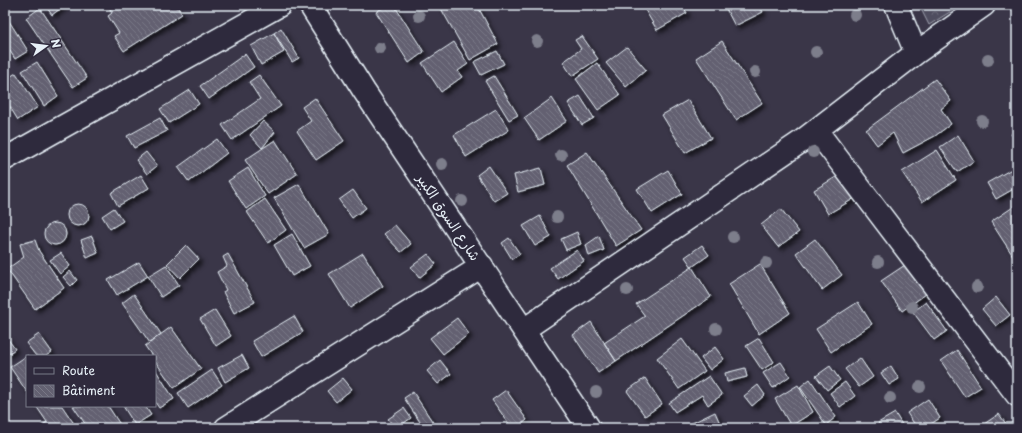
<svg xmlns="http://www.w3.org/2000/svg" width="1022" height="433" viewBox="0 0 1022 433" font-family="'Playpen Sans','Playpen Sans Arabic',sans-serif">
	<style>
		.forest { fill: url(#forest-crowns); stroke: #9ca0ac }
		.building { fill: url(#building-back-hatch); stroke: #e8f1f8; filter: url(#shadow) }
		.lines { fill: none; stroke-linecap: round; stroke-linejoin: round }
		.minor-casing { stroke: #e8f1f8; stroke-width: 25 }
		.tertiary-casing { stroke: #e8f1f8; stroke-width: 25 }
		.minor { stroke: #2f2a3d; stroke-width: 22 }
		.tertiary { stroke: #2f2a3d; stroke-width: 22 }
		.tree { fill: #7d7e8b }
		.labels { text-anchor: middle; dominant-baseline: central; stroke-width: 3; stroke-linejoin: round; paint-order: stroke }
		.street-label { font-size: 14px; fill: #e8f1f8; stroke: #2f2a3d }
	</style>
	<defs>
		<pattern id="forest-crowns" width="20" height="18" patternUnits="userSpaceOnUse"><rect width="20" height="18" fill="#504e5f"/><path d="M2 6a3 3 0 1 1 6 0M12 15a3 3 0 1 1 6 0" fill="none" stroke="#696877"/></pattern>
		<pattern id="building-back-hatch" width="6" height="6" patternUnits="userSpaceOnUse"><rect width="6" height="6" fill="#636171"/><path d="M-1 5l2 2M0 0l6 6M5-1l2 2" fill="none" stroke="#797886"/></pattern>
		<filter id="shadow"><feDropShadow dx="3.5" dy="3.5" stdDeviation="2" flood-color="#0009"/></filter>
	</defs>
	<rect width="100%" height="100%" fill="#3a3648"/>
	<filter id="ink" filterUnits="userSpaceOnUse"><feTurbulence type="fractalNoise" baseFrequency=".025" numOctaves="2"/><feDisplacementMap in="SourceGraphic" scale="8" xChannelSelector="R" yChannelSelector="G"/><feConvolveMatrix kernelMatrix="1 2 1 2 8 2 1 2 1" color-interpolation-filters="sRGB"/></filter>
	<g filter="url(#ink)">
		<path class="forest" d="M 919,5 L 961,5 L 929,25 Z"/>
		<path class="building" d="M 45,5 L 65,5 L 52,15 Z
			M 112,5 L 176,5 L 182,14 L 124,51 L 114,36 L 119,33 L 108,16 L 112,13 L 109,7 Z
			M 387,5 L 394,5 L 424,52 L 409,63 L 376,12 Z
			M 439,5 L 477,5 L 498,44 L 470,60 Z
			M 642,5 L 682,5 L 687,13 L 657,30 Z
			M 724,5 L 759,5 L 763,12 L 735,26 Z
			M 40,8 L 87,78 L 73,87 L 26,18 Z
			M 9,21 L 28,51 L 15,59 L 5,43 L 5,24 Z
			M 281,28 L 299,58 L 292,62 L 274,33 Z
			M 274,33 L 284,52 L 261,65 L 251,46 Z
			M 582,36 L 598,59 L 572,76 L 563,62 L 581,49 L 575,40 Z
			M 722,41 L 762,103 L 736,120 L 696,58 Z
			M 454,42 L 468,64 L 458,71 L 462,77 L 441,92 L 422,63 Z
			M 627,47 L 646,70 L 626,87 L 606,63 Z
			M 497,51 L 504,64 L 481,75 L 474,62 Z
			M 245,54 L 254,67 L 209,99 L 200,86 Z
			M 37,62 L 58,96 L 44,106 L 22,71 Z
			M 597,63 L 620,95 L 598,110 L 576,79 Z
			M 16,73 L 38,107 L 18,120 L 5,99 L 5,80 Z
			M 259,75 L 281,106 L 232,140 L 222,125 L 260,99 L 249,82 Z
			M 494,76 L 518,115 L 509,120 L 485,81 Z
			M 935,79 L 951,101 L 941,109 L 951,124 L 935,136 L 903,153 L 893,133 L 877,145 L 866,130 Z
			M 190,90 L 199,104 L 169,123 L 160,109 Z
			M 580,96 L 594,118 L 582,125 L 568,103 Z
			M 315,98 L 344,141 L 316,160 L 297,131 L 311,121 L 302,107 Z
			M 552,98 L 567,121 L 539,140 L 524,118 Z
			M 688,100 L 711,138 L 685,153 L 662,115 Z
			M 496,109 L 509,130 L 466,157 L 454,135 Z
			M 160,118 L 167,131 L 134,148 L 127,136 Z
			M 263,121 L 275,132 L 262,148 L 250,135 Z
			M 1017,130 L 1017,143 L 1011,134 Z
			M 958,135 L 974,161 L 957,172 L 940,147 Z
			M 217,139 L 227,153 L 189,182 L 178,167 Z
			M 275,140 L 297,174 L 268,194 L 245,160 Z
			M 937,150 L 956,180 L 922,202 L 902,172 Z
			M 146,152 L 157,166 L 147,174 L 136,160 Z
			M 587,152 L 641,230 L 616,246 L 567,165 Z
			M 489,166 L 507,193 L 494,201 L 477,175 Z
			M 1017,166 L 1017,187 L 996,199 L 987,183 Z
			M 248,168 L 265,196 L 246,209 L 228,181 Z
			M 541,168 L 545,185 L 518,192 L 514,175 Z
			M 668,170 L 682,194 L 652,213 L 637,189 Z
			M 841,174 L 855,198 L 828,214 L 814,190 Z
			M 141,175 L 149,188 L 118,206 L 111,193 Z
			M 299,184 L 329,234 L 304,248 L 274,198 Z
			M 353,190 L 366,208 L 352,218 L 339,200 Z
			M 265,199 L 286,230 L 268,243 L 247,212 Z
			M67 215a11 11 0 1 1 22 0a11 11 0 1 1-22 0Z
			M 1016,205 L 1017,207 L 1017,262 L 991,222 Z
			M 114,208 L 123,221 L 110,229 L 102,216 Z
			M 781,209 L 799,232 L 778,247 L 761,225 Z
			M 540,216 L 551,237 L 535,246 L 523,226 Z
			M44 234a11 11 0 1 1 22 0a11 11 0 1 1-22 0Z
			M 395,225 L 411,244 L 401,252 L 384,234 Z
			M 577,232 L 581,244 L 566,250 L 561,239 Z
			M 292,234 L 310,266 L 292,276 L 274,245 Z
			M 92,236 L 98,253 L 87,258 L 81,240 Z
			M 599,236 L 604,250 L 589,256 L 586,245 Z
			M 509,238 L 520,254 L 512,259 L 502,243 Z
			M 815,239 L 842,275 L 822,290 L 796,253 Z
			M 35,240 L 39,251 L 64,288 L 35,309 L 7,269 L 24,257 L 20,244 Z
			M 186,245 L 199,259 L 180,278 L 167,264 Z
			M 702,245 L 709,255 L 692,267 L 685,257 Z
			M 577,250 L 584,261 L 558,279 L 550,268 Z
			M 61,253 L 70,266 L 60,274 L 50,260 Z
			M 363,253 L 383,286 L 350,308 L 329,274 Z
			M 228,254 L 255,302 L 234,313 L 223,292 L 226,290 L 217,272 L 227,266 L 223,257 Z
			M 428,254 L 436,264 L 419,278 L 411,267 Z
			M 139,262 L 148,276 L 117,295 L 108,280 Z
			M 760,264 L 790,313 L 759,334 L 729,284 Z
			M 166,265 L 179,285 L 161,297 L 148,276 Z
			M 905,265 L 926,294 L 902,311 L 881,281 Z
			M 692,267 L 711,297 L 616,361 L 604,343 L 645,316 L 636,304 Z
			M 70,271 L 77,280 L 71,286 L 63,277 Z
			M 134,294 L 161,334 L 150,343 L 122,303 Z
			M 996,297 L 1010,315 L 996,326 L 982,309 Z
			M 858,302 L 872,324 L 831,352 L 816,329 Z
			M 926,302 L 947,331 L 934,340 L 913,312 Z
			M 215,310 L 231,336 L 216,346 L 200,319 Z
			M 294,316 L 303,332 L 261,357 L 252,341 Z
			M 457,318 L 469,334 L 443,354 L 430,338 Z
			M 591,322 L 616,361 L 598,373 L 573,335 Z
			M 171,327 L 201,369 L 174,388 L 155,361 L 155,356 L 152,356 L 145,346 Z
			M 39,334 L 52,352 L 46,356 L 36,356 L 26,343 Z
			M 5,335 L 15,349 L 5,356 Z
			M 759,338 L 774,362 L 762,370 L 746,346 Z
			M 682,339 L 705,371 L 679,389 L 657,358 Z
			M 715,347 L 724,359 L 710,370 L 701,358 Z
			M 957,350 L 981,387 L 965,397 L 941,361 Z
			M 28,355 L 27,356 L 27,392 L 10,367 Z
			M 242,355 L 249,368 L 225,382 L 218,368 Z
			M 860,358 L 873,377 L 859,387 L 845,369 Z
			M 440,360 L 451,374 L 438,384 L 427,371 Z
			M 781,362 L 790,376 L 773,388 L 763,373 Z
			M 830,366 L 840,380 L 827,390 L 816,376 Z
			M 891,366 L 899,379 L 889,385 L 881,373 Z
			M 745,368 L 747,377 L 727,382 L 725,373 Z
			M 155,369 L 174,399 L 159,408 L 155,402 Z
			M 212,370 L 222,385 L 188,408 L 178,393 Z
			M 709,376 L 722,395 L 708,405 L 702,395 L 675,412 L 669,403 Z
			M 343,378 L 352,389 L 336,402 L 327,391 Z
			M 645,378 L 662,404 L 645,416 L 627,391 Z
			M 810,379 L 836,417 L 826,425 L 800,387 Z
			M 845,382 L 855,396 L 840,407 L 830,393 Z
			M 758,385 L 765,395 L 752,406 L 744,396 Z
			M 798,385 L 813,412 L 791,426 L 775,399 Z
			M 506,390 L 527,420 L 517,428 L 512,428 L 492,400 Z
			M 413,392 L 434,424 L 427,428 L 424,428 L 404,398 Z
			M 928,399 L 940,418 L 925,428 L 917,428 L 907,413 Z
			M 36,406 L 62,406 L 77,428 L 38,428 L 47,422 Z
			M 73,406 L 108,406 L 121,426 L 119,428 L 88,428 Z
			M 123,406 L 145,406 L 151,415 L 135,425 Z
			M 404,408 L 411,418 L 397,428 L 395,428 L 388,419 Z
			M 715,412 L 722,428 L 693,428 L 690,424 Z
			M 895,413 L 904,428 L 882,428 L 878,423 Z
			M 999,414 L 1009,428 L 978,428 Z"/>
		<g class="lines">
			<defs>
				<path id="minor" d="M 896,5 L 916,53
					M 816,130 L 1017,395
					M 5,159 L 280,5
					M 525,329 L 802,141 L 916,53 L 984,5
					M 226,428 L 482,266"/>
				<path id="tertiary" d="M 310,5 L 364,91 L 589,428"/>
			</defs>
			<use href="#minor" class="minor-casing"/>
			<use href="#tertiary" class="tertiary-casing"/>
			<use href="#minor" class="minor"/>
			<use href="#tertiary" class="tertiary"/>
		</g>
		<g class="tree">
			<circle cx="855" cy="15" r="6"/>
			<circle cx="419" cy="16" r="6"/>
			<circle cx="537" cy="41" r="6"/>
			<circle cx="380" cy="48" r="6"/>
			<circle cx="816" cy="52" r="6"/>
			<circle cx="988" cy="60" r="6"/>
			<circle cx="755" cy="72" r="6"/>
			<circle cx="982" cy="121" r="6"/>
			<circle cx="813" cy="152" r="6"/>
			<circle cx="561" cy="155" r="6"/>
			<circle cx="442" cy="164" r="6"/>
			<circle cx="462" cy="201" r="6"/>
			<circle cx="557" cy="217" r="6"/>
			<circle cx="733" cy="237" r="6"/>
			<circle cx="878" cy="262" r="6"/>
			<circle cx="766" cy="263" r="6"/>
			<circle cx="977" cy="287" r="6"/>
			<circle cx="627" cy="290" r="6"/>
			<circle cx="912" cy="307" r="6"/>
			<circle cx="716" cy="329" r="6"/>
			<circle cx="920" cy="387" r="6"/>
			<circle cx="596" cy="392" r="6"/>
			<circle cx="890" cy="398" r="6"/>
		</g>
	</g>
	<g class="labels">
		<g class="street-label">
			<text transform="translate(449 217) rotate(56)">شارع السوق الكبير</text>
		</g>
	</g>
	<rect width="1022" height="433" fill="none" stroke="#2f2a3d" stroke-width="20"/>
	<rect x="10" y="10" width="1002" height="413" fill="none" stroke="#e8f1f8" stroke-width="1.5" filter="url(#ink)"/>
	<rect x="26" y="355" width="130" height="52" fill="#2f2a3d" stroke="#797a88"/>
	<rect x="34" y="368" width="20" height="6" fill="#2f2a3d" stroke="#797a88"/>
	<text x="62" y="375" font-size="12" fill="#e8f1f8">Route</text>
	<rect x="34" y="385" width="20" height="12" fill="url(#building-back-hatch)" stroke="#797a88"/>
	<text x="62" y="395" font-size="12" fill="#e8f1f8">Bâtiment</text>
	<g transform="translate(46 46) rotate(76)" stroke="#2f2a3d" stroke-width="3" paint-order="stroke">
	<path d="M0-3L7 15L0 10L-7 15Z" fill="#e8f1f8"/>
	<text y="-6" font-size="11" font-weight="bold" text-anchor="middle" fill="#e8f1f8">N</text>
	</g>
</svg>
